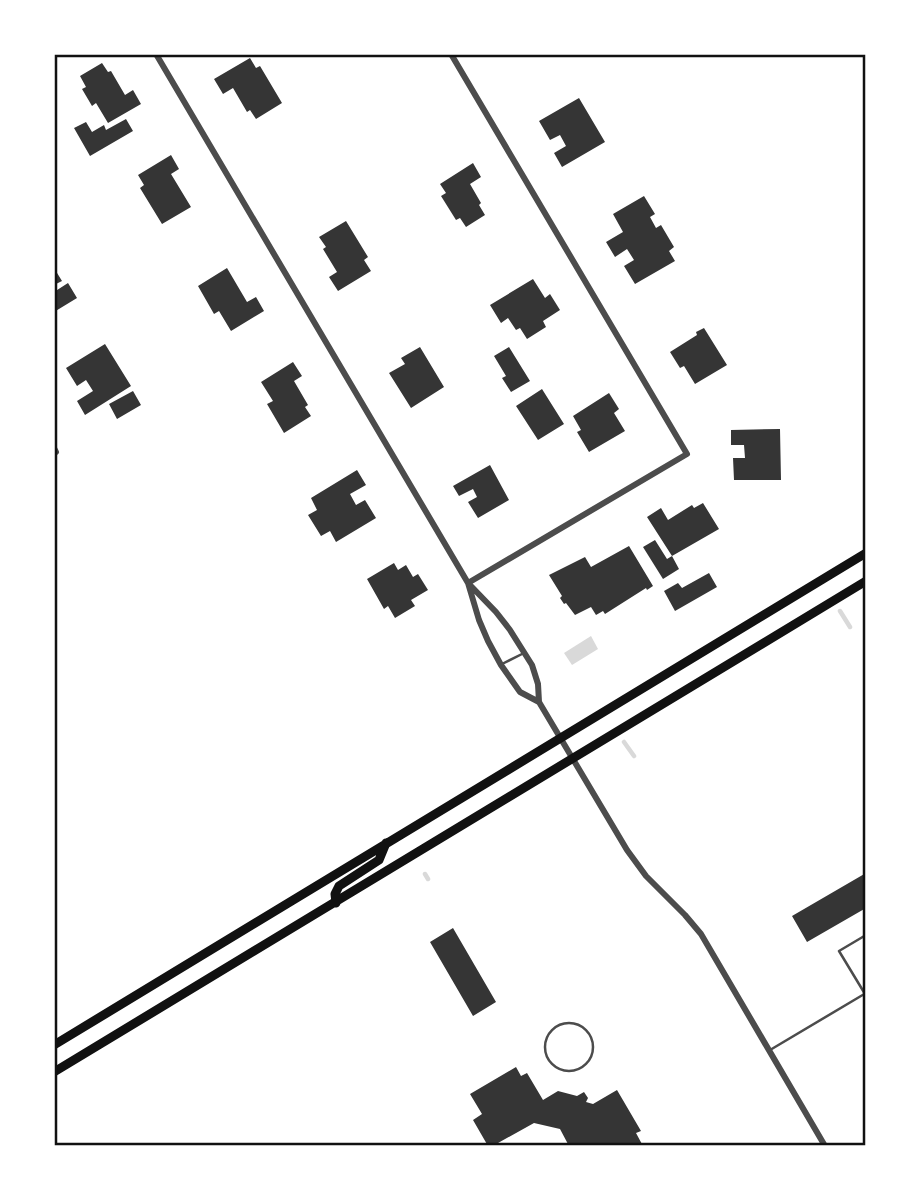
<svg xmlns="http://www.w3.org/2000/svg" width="920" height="1200" viewBox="0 0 920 1200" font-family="'Exo 2',sans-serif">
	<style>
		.water { fill: #d9d9d9 }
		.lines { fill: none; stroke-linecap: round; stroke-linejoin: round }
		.stream { stroke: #d9d9d9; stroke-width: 4.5 }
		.building { fill: #353535 }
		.service { stroke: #4c4c4c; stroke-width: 2.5 }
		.minor { stroke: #4c4c4c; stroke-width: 6 }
		.secondary { stroke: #111; stroke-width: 9 }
		.neatline { fill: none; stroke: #111; stroke-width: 2.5 }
	</style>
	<rect width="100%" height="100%" fill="#fff"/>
	<path class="water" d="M 591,636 L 598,649 L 572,665 L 564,653 Z"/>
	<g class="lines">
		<path class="stream" d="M 840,611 L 850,627
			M 624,742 L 634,756
			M 425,874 L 428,879"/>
	</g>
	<path class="building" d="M 250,58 L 256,68 L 260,66 L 282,103 L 256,119 L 250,110 L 247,112 L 233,88 L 223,94 L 214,79 Z
		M 102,63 L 108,72 L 111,71 L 125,95 L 133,90 L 141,104 L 108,123 L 96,103 L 92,106 L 82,89 L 86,87 L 80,76 Z
		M 579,98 L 605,142 L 562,167 L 554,153 L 566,146 L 560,135 L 550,140 L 539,121 Z
		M 126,119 L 133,131 L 90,156 L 74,128 L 86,122 L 92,132 L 104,125 L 106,130 Z
		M 171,155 L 179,169 L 171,174 L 191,207 L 162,224 L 140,188 L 144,185 L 138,175 Z
		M 473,163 L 481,177 L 470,184 L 481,203 L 479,205 L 485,215 L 466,227 L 460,218 L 456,220 L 441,196 L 446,193 L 440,184 Z
		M 644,196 L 655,214 L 650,217 L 656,228 L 661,225 L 674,247 L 669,251 L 675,261 L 635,284 L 624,266 L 634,260 L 627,249 L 615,257 L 606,242 L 623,232 L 613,214 Z
		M 346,221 L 368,257 L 364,260 L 371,271 L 338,291 L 329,277 L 337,272 L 323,249 L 326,247 L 319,237 Z
		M 54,268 L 62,281 L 54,285 Z
		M 227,268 L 247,302 L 256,297 L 264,311 L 231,331 L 219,311 L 214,314 L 198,286 Z
		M 533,279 L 545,298 L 550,294 L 560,310 L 543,321 L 546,327 L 527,339 L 520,328 L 516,330 L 508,318 L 501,323 L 490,305 Z
		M 68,283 L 77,298 L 54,312 L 54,292 Z
		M 704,328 L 727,365 L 695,384 L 684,366 L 680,368 L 670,352 L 697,335 L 696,332 Z
		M 105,344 L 131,386 L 85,415 L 77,401 L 93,391 L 86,380 L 77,386 L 66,368 Z
		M 420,347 L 444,387 L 411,408 L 389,373 L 405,364 L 401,358 Z
		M 509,347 L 530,381 L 511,392 L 502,378 L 506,376 L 494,356 Z
		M 293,362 L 302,376 L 294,381 L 308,405 L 305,407 L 311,416 L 284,433 L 267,404 L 273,401 L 261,382 Z
		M 542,389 L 564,424 L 538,440 L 516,406 Z
		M 133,391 L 141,405 L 117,419 L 109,404 Z
		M 609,393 L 619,409 L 614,413 L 625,431 L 589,452 L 577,432 L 581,430 L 573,416 Z
		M 780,429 L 781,480 L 734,480 L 733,458 L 745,458 L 744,445 L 731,445 L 731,430 Z
		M 490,465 L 509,500 L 478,518 L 468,502 L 477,497 L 473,489 L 459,496 L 453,486 Z
		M 357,470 L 366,485 L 350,494 L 356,505 L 365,500 L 376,518 L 336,542 L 330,531 L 321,536 L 308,515 L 317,510 L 311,498 Z
		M 703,503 L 719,529 L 672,556 L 679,569 L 663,579 L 643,547 L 655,540 L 667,559 L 672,556 L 647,517 L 661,508 L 668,520 L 692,505 L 694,508 Z
		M 629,546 L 653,586 L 647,590 L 646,588 L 605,614 L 603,611 L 596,615 L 591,607 L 575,615 L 566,603 L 564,604 L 560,598 L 562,596 L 549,575 L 585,557 L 591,567 Z
		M 394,563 L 398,570 L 406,565 L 413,577 L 418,574 L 428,590 L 411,600 L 415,606 L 395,618 L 388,606 L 384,609 L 367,579 Z
		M 709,573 L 717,587 L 675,611 L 664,591 L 678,583 L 682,588 Z
		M 866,873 L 866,908 L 807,942 L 792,916 Z
		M 453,928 L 496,1002 L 473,1016 L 430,942 Z
		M 516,1067 L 521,1076 L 527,1073 L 543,1100 L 558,1091 L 577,1096 L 584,1092 L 588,1098 L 586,1102 L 593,1104 L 617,1090 L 641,1131 L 636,1133 L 643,1146 L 569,1146 L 560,1129 L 534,1123 L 498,1143 L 499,1146 L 488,1146 L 473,1120 L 482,1114 L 470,1094 Z"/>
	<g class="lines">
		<path class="service" d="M 502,664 L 524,653
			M 865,994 L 839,951 L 866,935
			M545 1047a24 24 0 1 1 48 0a24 24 0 1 1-48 0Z
			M 770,1050 L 866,993"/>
		<path class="minor" d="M 156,54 L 468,583 L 479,620 L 488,641 L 501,665 L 520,692 L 539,702
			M 451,54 L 687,454 L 468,583
			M 54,448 L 56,452 L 54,453
			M 469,584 L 496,612 L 510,630 L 532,665 L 538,684 L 539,702 L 627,850 L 646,876 L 685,915 L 701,934 L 825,1146"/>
		<path class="secondary" d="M 336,903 L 335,894 L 339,886 L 379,860 L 386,843
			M 54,1045 L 866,553
			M 54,1072 L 866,581"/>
	</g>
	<rect width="920" height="1200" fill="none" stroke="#ffffff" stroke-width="112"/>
	<rect x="56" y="56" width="808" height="1088" class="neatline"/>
</svg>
